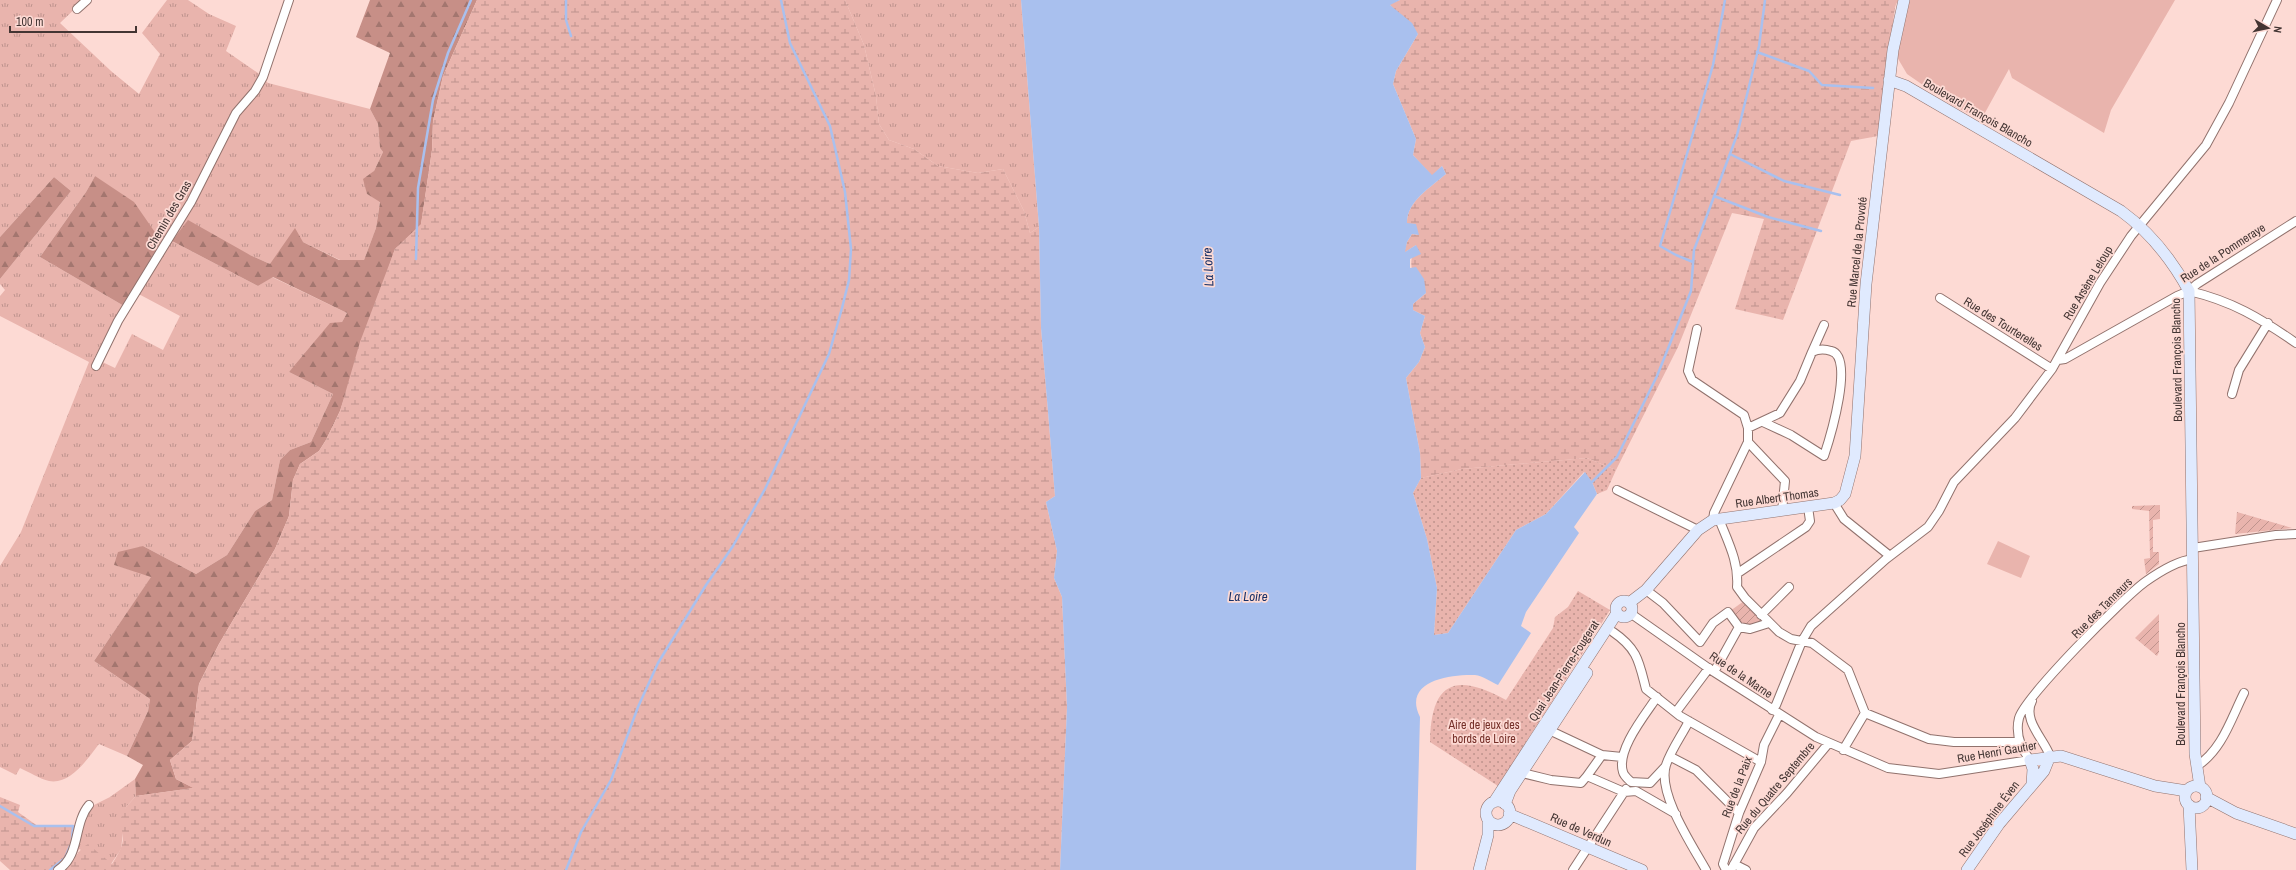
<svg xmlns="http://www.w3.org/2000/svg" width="2296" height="870" viewBox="0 0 2296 870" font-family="'Archivo Narrow',sans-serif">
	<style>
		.grass { fill: url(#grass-tufts); fill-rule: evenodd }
		.forest { fill: url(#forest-firs) }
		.wetland { fill: url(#wetland-marsh) }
		.park { fill: url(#park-dots) }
		.garden { fill: url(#garden-furrows) }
		.pitch { fill: #e9b4ad }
		.water { fill: #a9c0ee }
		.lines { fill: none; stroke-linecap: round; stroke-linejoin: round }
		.stream { stroke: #a9c0ee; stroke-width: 2.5 }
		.street-casing { stroke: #91726d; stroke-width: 10 }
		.secondary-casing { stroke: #91726d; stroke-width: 12 }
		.street { stroke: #fff; stroke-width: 8 }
		.secondary { stroke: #e0eafe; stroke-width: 11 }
		.labels { text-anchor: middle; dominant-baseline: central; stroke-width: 3.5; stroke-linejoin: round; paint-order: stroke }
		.street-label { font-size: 12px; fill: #433533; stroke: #fddad4 }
		.park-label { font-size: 12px; fill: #763029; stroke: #fddad4 }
		.water-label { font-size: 13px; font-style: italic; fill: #193066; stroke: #fddad4 }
	</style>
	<defs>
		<pattern id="grass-tufts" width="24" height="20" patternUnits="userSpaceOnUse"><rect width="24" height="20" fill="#e9b4ad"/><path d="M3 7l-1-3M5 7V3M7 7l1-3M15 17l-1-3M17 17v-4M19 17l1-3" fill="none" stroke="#be938d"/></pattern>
		<pattern id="forest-firs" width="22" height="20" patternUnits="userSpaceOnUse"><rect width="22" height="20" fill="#c78f87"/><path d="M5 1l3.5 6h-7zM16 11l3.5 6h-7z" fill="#a3766f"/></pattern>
		<pattern id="wetland-marsh" width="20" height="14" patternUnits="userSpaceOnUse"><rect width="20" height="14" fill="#e9b4ad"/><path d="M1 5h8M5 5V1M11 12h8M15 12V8" fill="none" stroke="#be938d"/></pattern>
		<pattern id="park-dots" width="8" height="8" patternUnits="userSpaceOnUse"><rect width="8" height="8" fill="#e9b4ad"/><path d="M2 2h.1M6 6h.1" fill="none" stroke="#be938d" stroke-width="1.8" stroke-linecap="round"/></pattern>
		<pattern id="garden-furrows" width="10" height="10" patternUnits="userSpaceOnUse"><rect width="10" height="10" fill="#e9b4ad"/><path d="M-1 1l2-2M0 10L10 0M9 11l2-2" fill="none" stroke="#be938d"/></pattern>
	</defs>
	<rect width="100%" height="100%" fill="#fddad4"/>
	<path class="grass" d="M 0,0 L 84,0 L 60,23 L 111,71 L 139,94 L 160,54 L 142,33 L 167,0 L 188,0 L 209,14 L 236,26 L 226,51 L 258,73 L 268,83 L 370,109 L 378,124 L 380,148 L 383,152 L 374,171 L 367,194 L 380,201 L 376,228 L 364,260 L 340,260 L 303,242 L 270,264 L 250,255 L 172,241 L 258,286 L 272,277 L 347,313 L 342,322 L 289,372 L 333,394 L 311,442 L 290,450 L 280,460 L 272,500 L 255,511 L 227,555 L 196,574 L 143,546 L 114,565 L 152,576 L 94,661 L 150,699 L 148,711 L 127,756 L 99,744 C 88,758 71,785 49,781 C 40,779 29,772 20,768 L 16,775 L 0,767 L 0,566 L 21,532 L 89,362 L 0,316 L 0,296 L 5,290 L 0,284 L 0,279 L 71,191 L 54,177 L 0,237 ZM 95,176 L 133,291 L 180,316 L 163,350 L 132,334 L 115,368 L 94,358 L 124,306 L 40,257 L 86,192 Z
		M 845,0 L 1021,0 L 1039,227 L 1030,233 L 1024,211 L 1003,169 L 978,173 L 938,166 L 914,149 L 889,140 L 879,124 L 876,96 L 864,45 Z
		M 135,779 L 136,796 L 126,807 L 121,849 L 111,864 L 79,849 C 73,863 69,870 53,870 C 66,863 75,839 75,825 L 83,825 L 92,806 L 110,797 Z"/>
	<path class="forest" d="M 370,0 L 477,0 L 443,76 L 433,121 L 432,150 L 421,225 L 395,249 L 340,411 L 326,440 L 319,451 L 300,464 L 293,480 L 289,516 L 275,549 L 219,644 L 199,684 L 192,741 L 170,760 L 176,779 L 194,788 L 136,796 L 135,779 L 143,765 L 127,756 L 148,711 L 150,699 L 94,661 L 151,577 L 114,565 L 118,552 L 143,546 L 196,574 L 227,555 L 255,511 L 272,500 L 280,460 L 290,450 L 311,442 L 333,394 L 289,372 L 330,323 L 342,322 L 347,313 L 273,277 L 258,286 L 172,241 L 188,220 L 250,255 L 270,264 L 295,228 L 303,242 L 339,260 L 364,260 L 376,228 L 380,202 L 367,194 L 363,179 L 374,171 L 383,152 L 380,148 L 378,124 L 370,109 L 390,53 L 356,37 Z
		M 95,176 L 134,202 L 161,241 L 124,306 L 40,257 L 86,192 Z
		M 54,177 L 71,191 L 0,279 L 0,237 Z"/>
	<path class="wetland" d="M 477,0 L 845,0 L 864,45 L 876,96 L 879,124 L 889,140 L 914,149 L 938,166 L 978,173 L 1003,169 L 1024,211 L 1030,233 L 1039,227 L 1041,328 L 1055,496 L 1046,502 L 1057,551 L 1054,578 L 1062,597 L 1067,707 L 1060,870 L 63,870 C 74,862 77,850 88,844 L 112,864 C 122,848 127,840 119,822 L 126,807 L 136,796 L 193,788 L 176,779 L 170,760 L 192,741 L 199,684 L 219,644 L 275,549 L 289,516 L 293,480 L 300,464 L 319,451 L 326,440 L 340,411 L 360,342 L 395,249 L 421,224 L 432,150 L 433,121 L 443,76 Z
		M 1400,0 L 1898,0 L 1895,7 L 1878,136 L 1851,141 L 1783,320 L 1735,309 L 1764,219 L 1732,213 L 1678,347 L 1616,470 L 1587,458 L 1462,469 L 1421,478 L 1420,453 L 1406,378 L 1419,362 L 1425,347 L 1420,333 L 1425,316 L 1413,310 L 1413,304 L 1426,293 C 1413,273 1406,269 1416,245 L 1404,253 L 1407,242 L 1412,234 L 1418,235 L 1407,223 C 1407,201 1430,188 1446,174 L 1442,166 L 1432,176 L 1413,155 L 1416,139 L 1393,84 L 1396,71 L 1418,34 L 1389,4 Z
		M 0,797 L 20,805 L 18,812 L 39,827 L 75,825 C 75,843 69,861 53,870 L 10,870 L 0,861 Z"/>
	<path class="park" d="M 1587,458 L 1616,470 L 1607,490 L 1597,494 L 1592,482 L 1584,472 L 1546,514 L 1516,530 L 1448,633 L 1434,635 L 1437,588 L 1427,539 L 1413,493 L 1421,478 L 1462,469 Z
		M 1578,591 L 1610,610 L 1498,786 L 1430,742 C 1431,682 1455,672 1506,700 L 1553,628 L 1555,617 L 1568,607 Z"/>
	<path class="garden" d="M 2160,505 L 2160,519 L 2153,520 L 2153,552 L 2159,552 L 2159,564 L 2146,574 L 2144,559 L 2150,558 L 2149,511 L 2132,509 L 2132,506 Z
		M 2237,512 L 2292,528 L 2235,534 Z
		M 1744,601 L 1760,620 L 1758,625 L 1745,626 L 1730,611 Z
		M 2159,614 L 2159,652 L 2157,656 L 2135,638 Z"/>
	<path class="pitch" d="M 1909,0 L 2175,0 L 2111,110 L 2104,133 L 2012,78 L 2009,69 L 1981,120 L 1952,105 L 1907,74 L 1897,57 Z
		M 1998,541 L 2030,556 L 2021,578 L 1987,564 Z"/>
	<path class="water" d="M 1021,0 L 1400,0 L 1390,5 L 1412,23 L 1418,34 L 1396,71 L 1393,84 L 1416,139 L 1413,155 L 1432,175 L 1442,166 L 1446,174 C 1430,188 1407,201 1407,223 L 1416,224 L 1419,235 L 1412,234 L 1407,242 L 1405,252 L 1416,245 L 1421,254 L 1410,259 L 1410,268 L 1416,267 L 1424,279 L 1426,293 L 1413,304 L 1413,310 L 1425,316 L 1420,333 L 1425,347 L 1419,362 L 1406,378 L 1420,453 L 1421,478 L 1413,493 L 1427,539 L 1437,588 L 1434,635 L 1448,633 L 1516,530 L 1546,514 L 1585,472 L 1592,482 L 1597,494 L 1574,527 L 1579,533 L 1526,612 L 1521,626 L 1531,633 L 1498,685 C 1491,682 1483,676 1475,675 C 1450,674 1402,681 1420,717 L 1416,870 L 1060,870 L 1067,707 L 1062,597 L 1054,578 L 1057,551 L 1046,502 L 1055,496 L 1041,328 L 1039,227 Z"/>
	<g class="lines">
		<path class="stream" d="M 566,0 L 566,20 L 571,36
			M 1757,52 L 1809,71 L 1822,85 L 1873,88
			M 1730,154 L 1784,181 L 1840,195
			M 1714,196 L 1768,217 L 1821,231
			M 416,259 L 418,188 L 433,100 L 448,53 L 471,0
			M 1693,262 L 1676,255 L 1660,246 L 1713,65 L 1725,0
			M 1592,482 L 1617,457 L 1657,376 L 1691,291 L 1694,250 L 1737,135 L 1759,46 L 1765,0
			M 0,806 L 34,826 L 73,826 L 72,839
			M 50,870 L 65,858 L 70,846
			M 566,870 L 581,832 L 611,780 L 638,707 L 658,663 L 706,585 L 733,546 L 765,489 L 829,354 L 842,308 L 849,280 L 851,249 L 845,192 L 830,126 L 790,43 L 781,0"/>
		<defs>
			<path id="street" d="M 77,9 L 87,0
				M 2189,291 C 2232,301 2260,318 2296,343
				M 1940,298 L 2052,369
				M 1697,329 L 1688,371 L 1692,380 L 1744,415 L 1748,428 L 1748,442 L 1714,513 L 1713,520
				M 1812,352 L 1824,325
				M 2058,360 L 2065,359 L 2177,296 L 2189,291 L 2197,284 L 2296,221
				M 96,366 L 118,321 L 191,202 L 236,113 L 255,91 L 263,77 L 289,0
				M 2232,394 L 2239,370 L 2268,323
				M 1748,428 L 1780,413 L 1800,381 L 1812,352 C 1818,349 1825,349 1831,351 C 1855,356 1830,438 1824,456 L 1791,435 L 1763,422
				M 1748,442 L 1785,481 L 1782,511
				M 1617,490 L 1698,530
				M 1834,503 L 1844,519 L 1890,556
				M 1719,519 C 1728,542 1739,562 1737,587 L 1745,598 L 1779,632 L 1791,639 L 1812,643 L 1848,670 L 1865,713 L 1929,739 L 1954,742 L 2019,742
				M 2193,548 L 2276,535 L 2296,534
				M 1738,573 L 1806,527 L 1810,521 L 1808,507
				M 1646,590 L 1663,603 L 1700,642 L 1713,623 L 1728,612 L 1739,627 L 1750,629 L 1769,623
				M 1630,613 L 1714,672 L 1816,737 L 1888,768 L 1939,774 L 2030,760 C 2020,747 2015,734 2019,718 C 2025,697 2123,598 2145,582 C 2159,572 2176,561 2193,559
				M 1761,615 L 1789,587
				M 1613,632 C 1638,649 1639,662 1646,689 L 1680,716 L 1761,762
				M 1714,672 L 1739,627
				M 1657,697 C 1645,715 1616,750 1623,772 C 1624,776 1628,779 1631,782 L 1650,783 L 1665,767
				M 2032,701 C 2022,720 2044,739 2050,756
				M 1772,710 L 1776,705 L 1802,641 L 1811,626 L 1886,559 L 1928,527 L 1939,511 L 1954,482 L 2015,418 L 2052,369 L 2100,283 L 2131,236 L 2206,145 L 2229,103 L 2277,0
				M 1676,712 L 1709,668
				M 1689,721 C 1682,735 1671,750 1666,765 C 1657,793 1692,845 1706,870
				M 1551,731 L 1602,755 L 1622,757
				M 1843,750 L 1865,713
				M 1671,757 L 1696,770 L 1739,813
				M 2197,766 C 2222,750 2231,719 2244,693
				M 1522,773 L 1551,780 L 1581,783 L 1587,776 L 1624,792 L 1636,791 L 1676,814
				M 1587,776 L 1602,755
				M 1734,864 L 1746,870
				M 58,870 C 81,855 73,824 89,805
				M 1573,870 L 1626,789
				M 1726,870 L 1723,864 L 1739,813 L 1761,762 L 1764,745 L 1779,715
				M 1731,870 L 1754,828 L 1787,793 L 1828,744"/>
			<path id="secondary" d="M 1889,80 L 1906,86 L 2121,211 C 2150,232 2172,260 2189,291 L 2195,754 L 2200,787
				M1616 609a8 8 0 1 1 16 0a8 8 0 1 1-16 0Z
				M 1629,603 L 1646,590 L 1698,530 L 1713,520 L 1834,503 L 1840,500 L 1845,494 L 1855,456 L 1866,284 L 1893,50 L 1904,0
				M 2032,784 L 2033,769 L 2030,760 L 2061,756 L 2155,786 L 2187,791
				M2185 797a11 11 0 1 1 22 0a11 11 0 1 1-22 0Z
				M 2206,797 L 2236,813 L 2296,834
				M1486 813a12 12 0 1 1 24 0a12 12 0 1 1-24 0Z
				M 1494,802 L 1617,613
				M 1505,804 L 1510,791 L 1587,673
				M 2189,805 L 2192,870
				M 1509,814 L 1642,870
				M 1479,870 L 1488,835 L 1488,820
				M 1967,870 L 1999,824 L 2044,771 L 2050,756"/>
		</defs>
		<use href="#street" class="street-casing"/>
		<use href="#secondary" class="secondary-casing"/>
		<use href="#street" class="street"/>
		<use href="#secondary" class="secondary"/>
	</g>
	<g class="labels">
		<g class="street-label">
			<text transform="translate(1978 113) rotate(30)">Boulevard François Blancho</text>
			<text transform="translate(169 215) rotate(-60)">Chemin des Gras</text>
			<text transform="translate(1857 252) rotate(-84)">Rue Marcel de la Provoté</text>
			<text transform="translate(2223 253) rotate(-33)">Rue de la Pommeraye</text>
			<text transform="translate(2088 283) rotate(-59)">Rue Arsène Leloup</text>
			<text transform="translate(2003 324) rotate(32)">Rue des Tourterelles</text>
			<text transform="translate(2177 360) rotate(-91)">Boulevard François Blancho</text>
			<text transform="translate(1777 498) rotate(-8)">Rue Albert Thomas</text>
			<text transform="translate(2102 608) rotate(-45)">Rue des Tanneurs</text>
			<text transform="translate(1564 671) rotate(-57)">Quai Jean-Pierre-Fougerat</text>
			<text transform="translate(1741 675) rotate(34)">Rue de la Marne</text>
			<text transform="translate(2181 684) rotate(-90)">Boulevard François Blancho</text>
			<text transform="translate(1997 752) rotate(-10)">Rue Henri Gautier</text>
			<text transform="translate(1737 787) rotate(-69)">Rue de la Paix</text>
			<text transform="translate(1775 788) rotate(-50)">Rue du Quatre Septembre</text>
			<text transform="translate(1989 819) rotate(-53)">Rue Joséphine Éven</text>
			<text transform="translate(1581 830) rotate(24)">Rue de Verdun</text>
		</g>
		<g class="park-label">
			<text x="1484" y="725">Aire de jeux des<tspan x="1484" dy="14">bords de Loire</tspan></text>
		</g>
		<g class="water-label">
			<text transform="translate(1208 267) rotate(-93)">La Loire</text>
			<text x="1248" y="596">La Loire</text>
		</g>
	</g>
	<g transform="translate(2268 28) rotate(99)" stroke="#fddad4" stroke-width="3" paint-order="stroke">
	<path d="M0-3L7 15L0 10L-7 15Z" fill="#433533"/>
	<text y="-6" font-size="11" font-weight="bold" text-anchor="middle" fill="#433533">N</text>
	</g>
	<path d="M10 26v6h126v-6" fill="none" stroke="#433533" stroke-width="2"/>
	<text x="16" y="26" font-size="12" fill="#433533" stroke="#fddad4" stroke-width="3" paint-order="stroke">100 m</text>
</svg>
